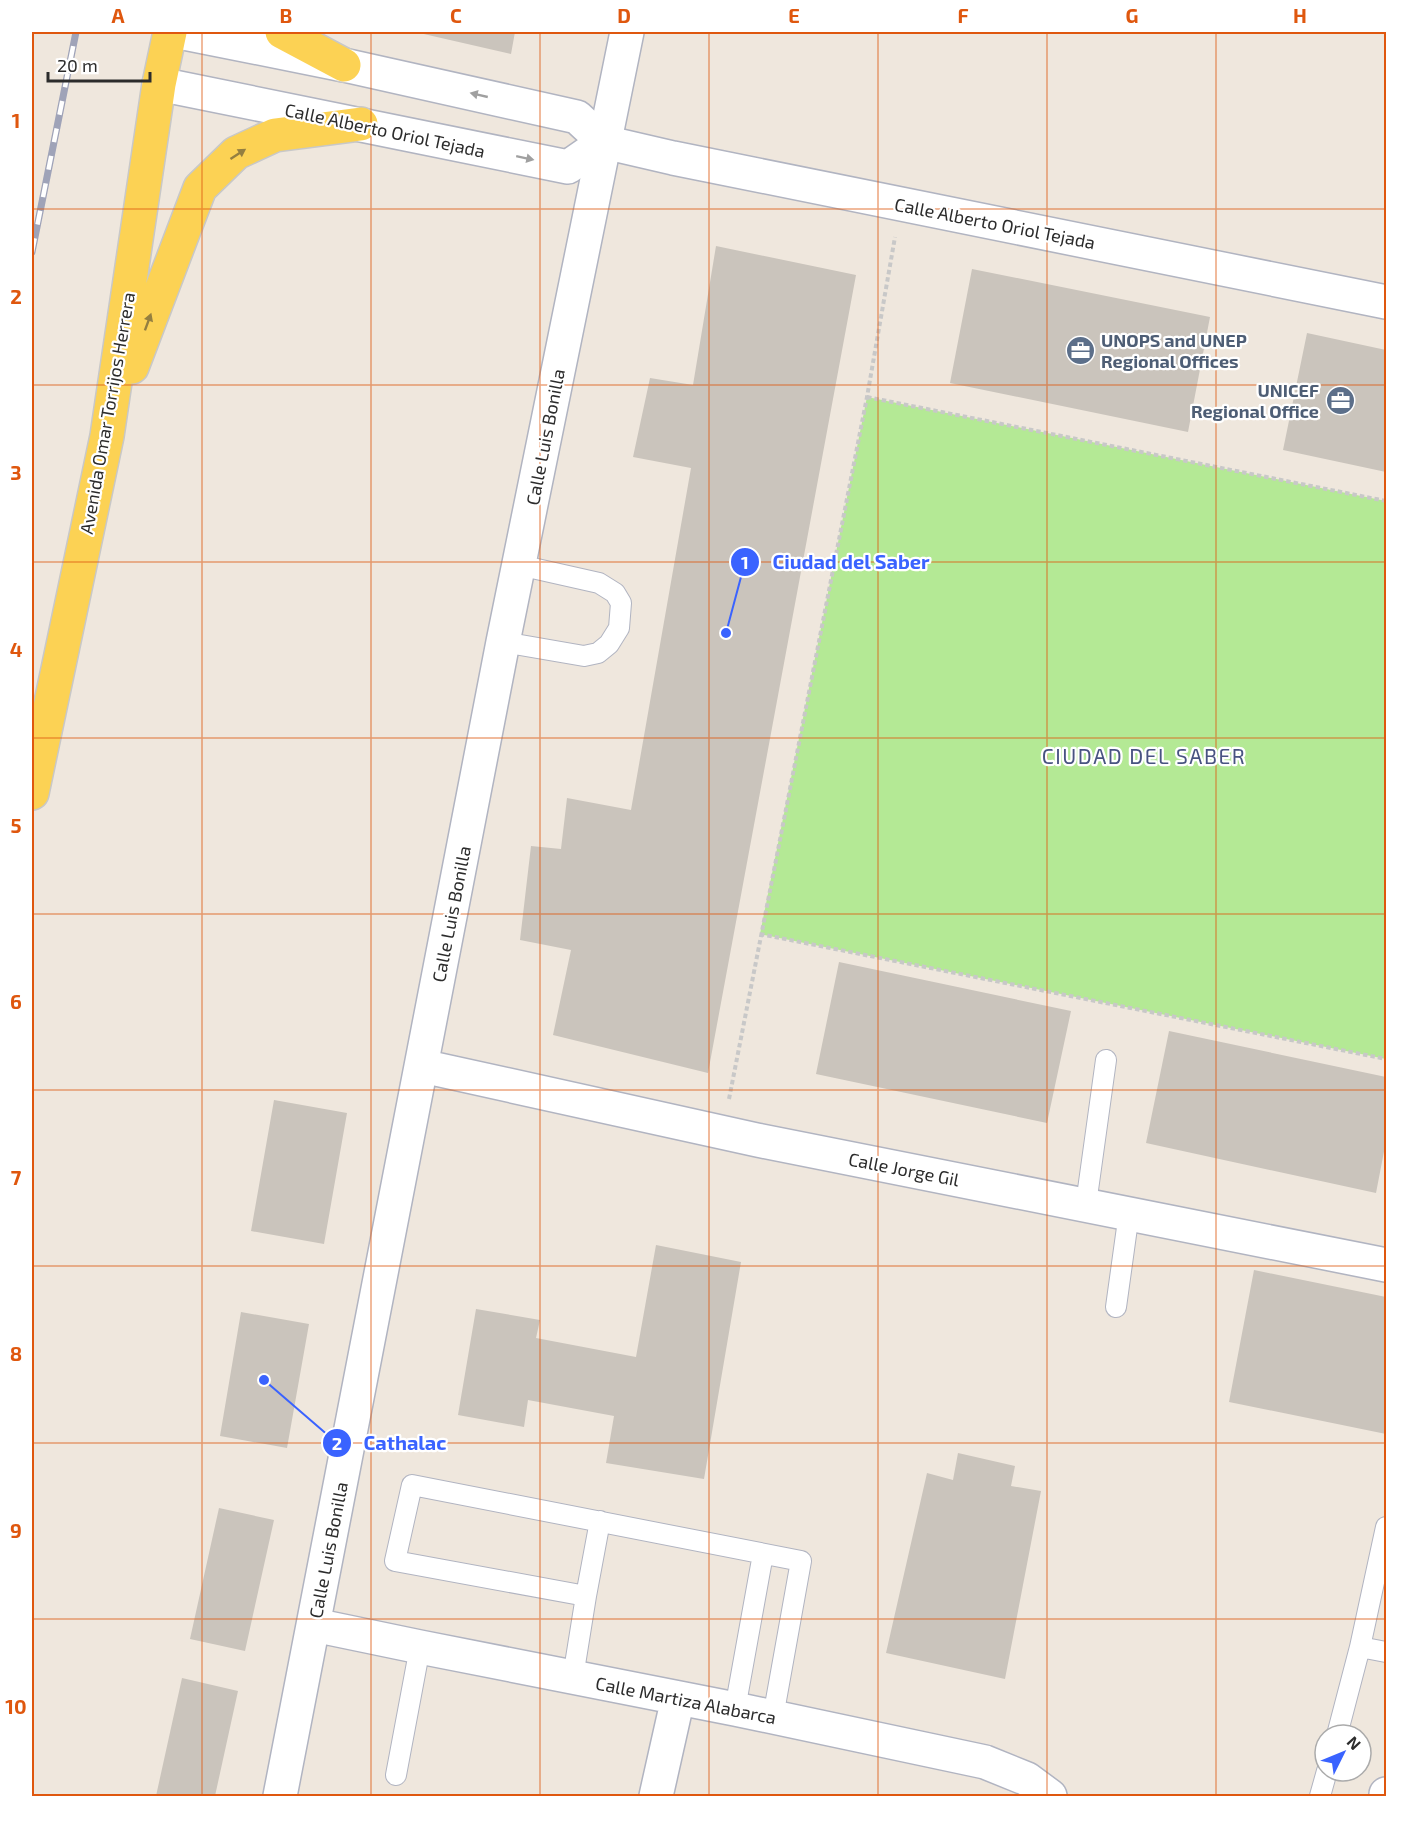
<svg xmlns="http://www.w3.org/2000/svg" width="1418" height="1828" viewBox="0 0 1418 1828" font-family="'Exo 2',sans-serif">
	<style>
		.grass { fill: #b4e995 }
		.building { fill: #cac4bc }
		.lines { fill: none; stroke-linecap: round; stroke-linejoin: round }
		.service-casing { stroke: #b1b4c1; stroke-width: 22 }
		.minor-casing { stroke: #b1b4c1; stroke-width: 36 }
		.tertiary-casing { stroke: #b1b4c1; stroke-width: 36 }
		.primary-casing { stroke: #c8c8c8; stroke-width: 36 }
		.path { stroke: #c8c8c8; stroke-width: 4; stroke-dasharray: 4.5 3; stroke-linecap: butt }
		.service { stroke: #fff; stroke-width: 20 }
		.minor { stroke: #fff; stroke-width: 33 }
		.tertiary { stroke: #fff; stroke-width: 33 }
		.primary { stroke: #fcd254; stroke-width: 33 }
		.rail-casing { stroke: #9fa3b8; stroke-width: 7 }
		.rail { stroke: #fff; stroke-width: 4.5; stroke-dasharray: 14; stroke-linecap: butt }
		.oneway { fill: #a0a0a0 }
		.oneway2 { fill: #947f40 }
		.grid { fill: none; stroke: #df570e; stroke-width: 1.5; stroke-opacity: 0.55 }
		.labels { text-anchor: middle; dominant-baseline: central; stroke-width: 4.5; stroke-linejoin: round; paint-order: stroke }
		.street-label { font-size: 18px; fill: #2c2c2c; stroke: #fff }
		.service-label { font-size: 18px; font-weight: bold; fill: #4e5e75; stroke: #fff; text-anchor: start }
		.quarter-label { font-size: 21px; letter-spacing: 1.5px; fill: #485381; stroke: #fff }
		.leader { fill: none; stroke: #3a63ff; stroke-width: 2 }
		.callout-dot { fill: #3a63ff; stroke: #fff; stroke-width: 2 }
		.mark-label { font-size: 18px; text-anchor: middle; font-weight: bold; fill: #fff }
		.callout-label { font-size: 20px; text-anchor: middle; font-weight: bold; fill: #3a63ff; stroke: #fff; stroke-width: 4.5; stroke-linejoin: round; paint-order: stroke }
		.neatline { fill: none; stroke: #df570e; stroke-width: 2 }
		.grid-label { font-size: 20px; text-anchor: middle; font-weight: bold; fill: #df570e }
	</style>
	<rect width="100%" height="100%" fill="#efe7dd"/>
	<path class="grass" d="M 867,397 L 1386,501 L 1386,1059 L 760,934 Z"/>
	<path class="building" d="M 415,32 L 515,32 L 511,54 Z
		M 716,246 L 856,275 L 708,1073 L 553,1035 L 571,950 L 520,940 L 531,846 L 561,849 L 567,798 L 631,810 L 691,468 L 633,457 L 650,378 L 693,385 Z
		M 972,269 L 1210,317 L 1188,432 L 950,383 Z
		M 1307,333 L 1386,350 L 1386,472 L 1283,450 Z
		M 839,962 L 1071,1011 L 1047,1123 L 816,1074 Z
		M 1169,1031 L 1386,1077 L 1386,1141 L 1376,1193 L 1146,1143 Z
		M 274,1100 L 347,1113 L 324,1244 L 251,1231 Z
		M 656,1245 L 741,1262 L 704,1479 L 606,1463 L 614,1416 L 528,1400 L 524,1427 L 458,1415 L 476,1309 L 540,1320 L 536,1338 L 636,1357 Z
		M 1254,1270 L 1386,1297 L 1386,1434 L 1229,1402 Z
		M 241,1312 L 309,1324 L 287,1448 L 220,1436 Z
		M 958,1453 L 1015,1466 L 1011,1486 L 1041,1491 L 1005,1679 L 886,1653 L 927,1473 L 953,1480 Z
		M 219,1508 L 274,1520 L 245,1651 L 190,1639 Z
		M 182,1678 L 238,1691 L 215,1796 L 156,1796 Z"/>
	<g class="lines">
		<defs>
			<path id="service" d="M 503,642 L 584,656 L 598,653 L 609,644 L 619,628 L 621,603 L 615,593 L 599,583 L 519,565
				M 1086,1204 L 1106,1060
				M 1116,1307 L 1129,1213
				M 600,1521 L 586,1596 L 395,1561 L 412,1485 L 801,1561 L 773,1717
				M 1360,1647 L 1386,1652
				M 573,1677 L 586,1596
				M 735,1709 L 763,1554
				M 1337,1735 L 1360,1647 L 1386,1527
				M 396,1775 L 420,1647
				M 1320,1796 L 1327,1771"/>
			<path id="minor" d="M 422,1066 L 757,1140 L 1386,1265
				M 314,1625 L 420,1647 L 735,1709 L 985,1762 L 1027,1779 L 1050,1796
				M 280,1796 L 503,642 L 627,32
				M 656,1796 L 678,1698
				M 1386,1796 L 1386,1794"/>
			<path id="tertiary" d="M 179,32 L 344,65 L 577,117 L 604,142 L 673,158 L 1386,302
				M 159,84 L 568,167 L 604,142"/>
			<path id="primary" d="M 282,32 L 344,65
				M 132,367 L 200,188 L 236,153 L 275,135 L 361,124
				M 32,793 L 107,436 L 159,84 L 170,32"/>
		</defs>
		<use href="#service" class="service-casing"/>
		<use href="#minor" class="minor-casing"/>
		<use href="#tertiary" class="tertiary-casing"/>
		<use href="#primary" class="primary-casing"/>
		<path class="path" d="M 867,397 L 1386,501
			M 760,934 L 1386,1059
			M 729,1099 L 867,397 L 895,237"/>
		<use href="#service" class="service"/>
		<use href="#minor" class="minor"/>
		<use href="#tertiary" class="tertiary"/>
		<use href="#primary" class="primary"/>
		<defs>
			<path id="rail" d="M 32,252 L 76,32"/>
		</defs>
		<use href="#rail" class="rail-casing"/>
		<use href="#rail" class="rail"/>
	</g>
	<defs><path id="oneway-solid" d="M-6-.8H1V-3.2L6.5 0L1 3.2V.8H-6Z" transform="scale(1.5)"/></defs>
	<g class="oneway">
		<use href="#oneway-solid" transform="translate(479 95) rotate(-167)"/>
		<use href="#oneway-solid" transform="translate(525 158) rotate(12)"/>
	</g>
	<g class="oneway2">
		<use href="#oneway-solid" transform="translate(238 154) rotate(-33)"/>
		<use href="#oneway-solid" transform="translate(148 322) rotate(-70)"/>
	</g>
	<path class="grid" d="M 202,32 L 202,1796M 371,32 L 371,1796M 540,32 L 540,1796M 709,32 L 709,1796M 878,32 L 878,1796M 1047,32 L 1047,1796M 1216,32 L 1216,1796M 32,209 L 1386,209M 32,385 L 1386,385M 32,562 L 1386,562M 32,738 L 1386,738M 32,914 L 1386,914M 32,1090 L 1386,1090M 32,1266 L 1386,1266M 32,1443 L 1386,1443M 32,1619 L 1386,1619"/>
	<defs>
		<symbol id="office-disc" viewBox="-11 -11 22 22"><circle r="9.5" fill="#5c6f8a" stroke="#fff"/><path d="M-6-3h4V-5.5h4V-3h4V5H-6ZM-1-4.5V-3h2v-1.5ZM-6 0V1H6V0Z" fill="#fff"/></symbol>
	</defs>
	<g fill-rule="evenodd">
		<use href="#office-disc" x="1064" y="334" width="33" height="33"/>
		<use href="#office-disc" x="1324" y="384" width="33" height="33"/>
	</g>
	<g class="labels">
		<g class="street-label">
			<text transform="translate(385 130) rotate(12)">Calle Alberto Oriol Tejada</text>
			<text transform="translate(995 223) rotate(11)">Calle Alberto Oriol Tejada</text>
			<text transform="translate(107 413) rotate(-80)">Avenida Omar Torrijos Herrera</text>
			<text transform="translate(545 437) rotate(-79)">Calle Luis Bonilla</text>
			<text transform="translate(451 914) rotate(-79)">Calle Luis Bonilla</text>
			<text transform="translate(904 1169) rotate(11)">Calle Jorge Gil</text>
			<text transform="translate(328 1550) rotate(-79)">Calle Luis Bonilla</text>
			<text transform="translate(686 1700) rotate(11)">Calle Martiza Alabarca</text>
		</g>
		<g class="service-label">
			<text x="1101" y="340">UNOPS and UNEP<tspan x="1101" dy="21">Regional Offices</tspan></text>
			<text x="1319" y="390" text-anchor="end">UNICEF<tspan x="1319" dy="21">Regional Office</tspan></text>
		</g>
		<g class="quarter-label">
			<text x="1144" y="755">CIUDAD DEL SABER</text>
		</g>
	</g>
	<path class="leader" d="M726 633L745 562M264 1380L337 1443"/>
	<g class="callout-dot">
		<circle cx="726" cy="633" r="6"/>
		<circle cx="264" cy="1380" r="6"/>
		<circle cx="745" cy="562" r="15"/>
		<circle cx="337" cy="1443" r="15"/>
	</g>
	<g class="mark-label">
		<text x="745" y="569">1</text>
		<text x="337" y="1450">2</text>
	</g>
	<g class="callout-label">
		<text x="851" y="569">Ciudad del Saber</text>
		<text x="405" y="1450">Cathalac</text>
	</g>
	<rect width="1418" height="1828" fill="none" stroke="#ffffff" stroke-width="66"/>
	<g transform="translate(1343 1753) rotate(47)"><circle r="28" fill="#ffffff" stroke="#ababab" stroke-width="1.5"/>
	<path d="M0-4.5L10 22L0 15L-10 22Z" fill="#3a63ff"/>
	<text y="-9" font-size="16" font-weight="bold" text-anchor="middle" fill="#2c2c2c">N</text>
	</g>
	<path d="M48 72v9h102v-9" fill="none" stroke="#2c2c2c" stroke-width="3"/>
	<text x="57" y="72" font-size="18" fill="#2c2c2c" stroke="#ffffff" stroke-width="4.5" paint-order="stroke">20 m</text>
	<rect x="33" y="33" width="1352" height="1762" class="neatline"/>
	<g class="grid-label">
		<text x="118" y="23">A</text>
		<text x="286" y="23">B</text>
		<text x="456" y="23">C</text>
		<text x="624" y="23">D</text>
		<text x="794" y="23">E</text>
		<text x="963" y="23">F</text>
		<text x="1132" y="23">G</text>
		<text x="1300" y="23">H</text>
		<text x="16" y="128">1</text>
		<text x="16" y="304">2</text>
		<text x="16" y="480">3</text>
		<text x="16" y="657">4</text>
		<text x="16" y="833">5</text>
		<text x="16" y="1009">6</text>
		<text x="16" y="1185">7</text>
		<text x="16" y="1361">8</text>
		<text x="16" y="1538">9</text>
		<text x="16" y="1714">10</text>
	</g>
</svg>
